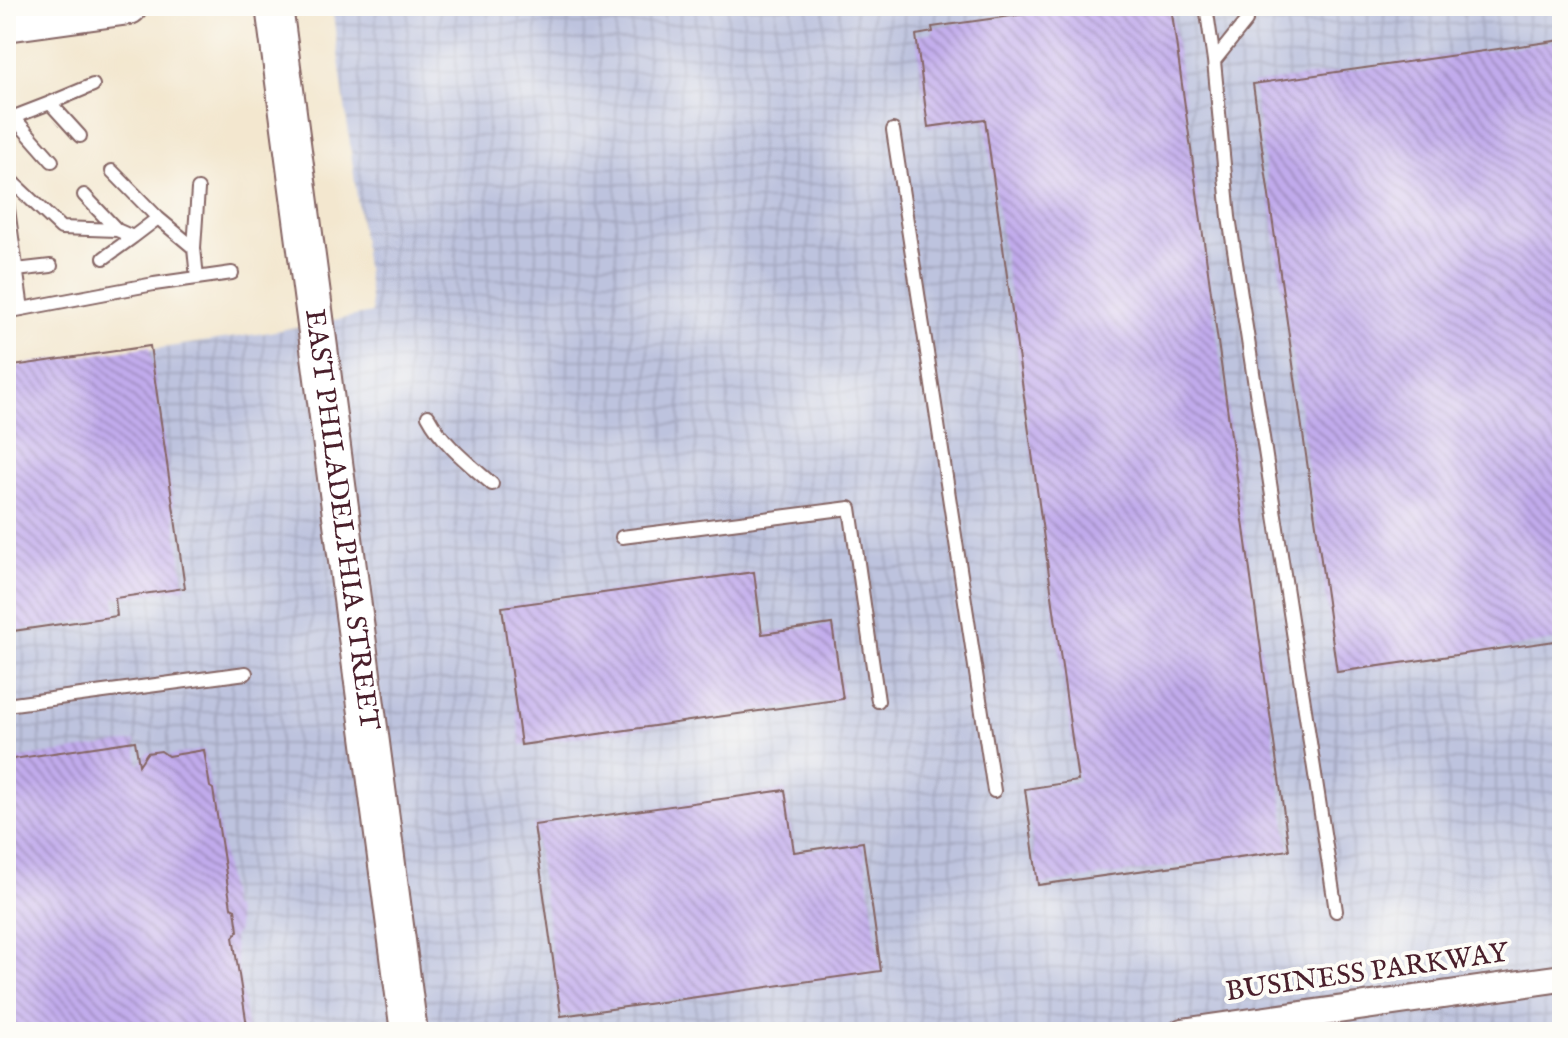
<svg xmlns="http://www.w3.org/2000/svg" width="1568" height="1038" viewBox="0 0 1568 1038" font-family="'IM FELL English',serif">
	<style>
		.industrial { fill: url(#industrial-grid) }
		.building { fill: url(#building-back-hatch) }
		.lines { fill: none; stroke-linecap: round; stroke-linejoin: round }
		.lane-casing { stroke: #856564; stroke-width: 16 }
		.street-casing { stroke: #856564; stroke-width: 30 }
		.secondary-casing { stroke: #856564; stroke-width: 40 }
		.lane { stroke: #fff; stroke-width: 12 }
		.street { stroke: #fff; stroke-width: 26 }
		.secondary { stroke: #fff; stroke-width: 36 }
		.labels { text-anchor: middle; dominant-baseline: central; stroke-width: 8; stroke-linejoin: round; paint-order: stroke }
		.street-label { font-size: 28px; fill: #4a1f2b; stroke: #fdfcf7 }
	</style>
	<defs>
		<pattern id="industrial-grid" width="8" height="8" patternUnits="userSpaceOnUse" patternTransform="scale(2)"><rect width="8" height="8" fill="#bdc3de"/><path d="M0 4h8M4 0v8" fill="none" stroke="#a4a7bf"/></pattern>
		<pattern id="building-back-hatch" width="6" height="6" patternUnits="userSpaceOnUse" patternTransform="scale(2)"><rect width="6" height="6" fill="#c1abec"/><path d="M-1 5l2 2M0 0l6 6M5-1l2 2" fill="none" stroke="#9f8bbf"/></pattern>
	</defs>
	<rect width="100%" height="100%" fill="#fdfcf7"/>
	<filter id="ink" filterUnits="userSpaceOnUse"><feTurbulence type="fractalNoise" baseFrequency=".0125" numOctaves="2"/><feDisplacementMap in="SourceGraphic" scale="16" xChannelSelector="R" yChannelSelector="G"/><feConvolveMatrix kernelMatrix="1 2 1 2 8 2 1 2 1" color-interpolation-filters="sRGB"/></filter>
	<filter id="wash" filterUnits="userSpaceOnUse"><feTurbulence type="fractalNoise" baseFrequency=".006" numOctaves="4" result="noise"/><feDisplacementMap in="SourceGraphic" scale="32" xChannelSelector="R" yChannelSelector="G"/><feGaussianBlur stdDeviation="1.8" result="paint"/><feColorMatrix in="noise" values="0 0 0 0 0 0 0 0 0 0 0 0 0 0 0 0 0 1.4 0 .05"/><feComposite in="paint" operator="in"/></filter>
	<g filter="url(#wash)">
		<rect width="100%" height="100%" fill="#f3e7cf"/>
		<path class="industrial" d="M 332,6 L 1562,6 L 1562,1032 L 6,1032 L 6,371 L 264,333 L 372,313 Z"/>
		<g id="blocks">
			<path class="building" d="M 1083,6 L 1171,6 L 1289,850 L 1038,885 L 1025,789 L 1078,781 L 985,119 L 928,127 L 916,35 L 933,32 L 932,27 Z
				M 1562,40 L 1562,640 L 1337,672 L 1253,84 Z
				M 150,346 L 185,588 L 115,598 L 117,616 L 6,632 L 6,367 Z
				M 754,572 L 762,634 L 832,624 L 843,699 L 521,745 L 502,607 Z
				M 135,741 L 139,765 L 147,753 L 161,751 L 168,756 L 204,750 L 210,787 L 213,789 L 231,907 L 235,909 L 238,931 L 233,937 L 248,1032 L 6,1032 L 6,760 Z
				M 785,790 L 794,852 L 863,842 L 881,971 L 561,1016 L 534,825 Z"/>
		</g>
	</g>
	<g filter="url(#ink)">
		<use href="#blocks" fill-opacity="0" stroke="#856564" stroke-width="2"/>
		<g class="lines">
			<defs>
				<path id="lane" d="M 1206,6 L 1214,61 L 1246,21
					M 1214,61 L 1229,217 L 1336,911
					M 50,103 L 93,85
					M 15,119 L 52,161
					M 6,120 L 50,103 L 80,136
					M 893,130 L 994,791
					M 112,171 L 158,218 L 194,248 L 197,278
					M 6,176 L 61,228 L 117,230 L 133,237 L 158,218
					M 6,195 L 22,309
					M 84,195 L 117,230
					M 194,248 L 198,189
					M 104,258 L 133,237
					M 16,270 L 51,266
					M 6,312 L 154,284 L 232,273
					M 428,416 C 443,444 468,463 492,484
					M 622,537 L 850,508 L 878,701
					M 6,705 L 246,673"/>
				<path id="street" d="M 1182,1032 L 1562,978"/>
				<g id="secondary">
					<path id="s1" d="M 274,6 L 409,1032"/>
					<path d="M 6,23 L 129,6"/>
				</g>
			</defs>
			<use href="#lane" class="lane-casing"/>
			<use href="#street" class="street-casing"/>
			<use href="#secondary" class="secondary-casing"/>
			<use href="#lane" class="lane"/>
			<use href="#street" class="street"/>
			<use href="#secondary" class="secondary"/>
		</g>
	</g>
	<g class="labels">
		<g class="street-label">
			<text stroke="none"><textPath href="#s1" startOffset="518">EAST PHILADELPHIA STREET</textPath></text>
			<text transform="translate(1367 973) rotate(-8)">BUSINESS PARKWAY</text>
		</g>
	</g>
	<rect width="1568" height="1038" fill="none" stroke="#fdfcf7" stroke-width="32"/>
</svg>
